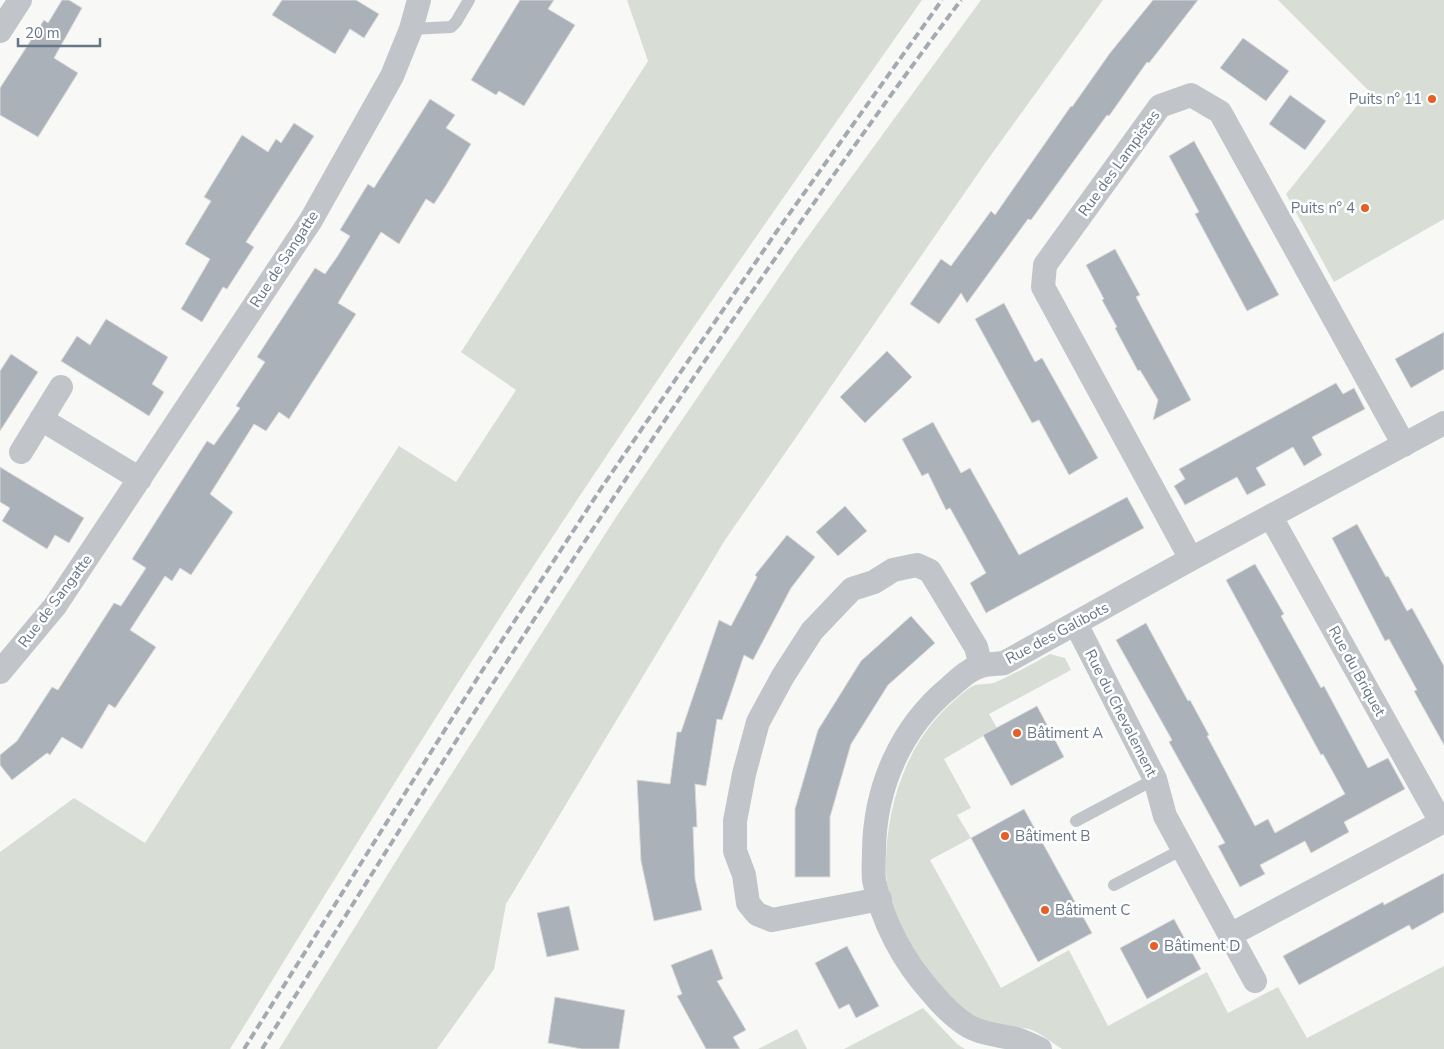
<svg xmlns="http://www.w3.org/2000/svg" width="1444" height="1049" viewBox="0 0 1444 1049" font-family="'Nunito Sans',sans-serif">
	<style>
		.green { fill: #d8ded5 }
		.building { fill: #aab1b8; stroke: #dadad8 }
		.lines { fill: none; stroke-linecap: round; stroke-linejoin: round }
		.service { stroke: #c1c5ca; stroke-width: 12 }
		.minor { stroke: #c1c5ca; stroke-width: 24 }
		.rail { stroke: #a4aab1; stroke-width: 4; stroke-dasharray: 8 4; stroke-linecap: butt }
		.poi-dot { fill: #e55f29; stroke: #fff; stroke-width: 2 }
		.labels { text-anchor: middle; dominant-baseline: central; stroke-width: 5; stroke-linejoin: round; paint-order: stroke }
		.poi-label { font-size: 15px; fill: #677787; stroke: #fff; text-anchor: start }
		.street-label { font-size: 15px; fill: #677787; stroke: #fff }
	</style>
	<rect width="100%" height="100%" fill="#f8f9f6"/>
	<path class="green" d="M 627,0 L 922,0 C 808,162 694,324 585,488 C 462,672 346,860 230,1049 L 0,1049 L 0,852 L 74,798 L 145,843 L 399,446 L 456,482 L 516,390 L 461,352 L 648,61 Z
		M 981,0 L 1103,0 L 986,162 L 725,540 L 506,904 L 494,969 L 437,1049 L 279,1049 L 406,845 L 618,514 L 793,257 Z
		M 1278,0 L 1444,0 L 1444,219 L 1334,282 L 1286,194 L 1369,91 Z
		M 1050,654 L 1065,658 L 1071,670 L 989,714 L 997,728 L 944,759 L 971,808 L 957,815 L 971,838 L 930,860 L 1001,988 L 1069,950 L 1108,1026 L 1207,972 L 1228,1013 L 1278,987 L 1307,1038 L 1444,966 L 1444,1049 L 1062,1049 C 1052,1043 1041,1033 1029,1029 C 1025,1028 1019,1028 1014,1028 C 997,1025 979,1024 965,1012 C 928,982 887,919 886,870 C 885,812 904,748 947,707 C 953,702 966,689 973,686 C 980,683 989,685 996,682 C 1014,674 1032,664 1050,654 Z
		M 923,1008 L 957,1044 L 965,1049 L 844,1049 Z
		M 797,1029 L 807,1049 L 758,1049 Z"/>
	<path class="building" d="M 62,0 L 69,0 L 82,8 L 54,58 L 78,73 L 38,137 L 0,115 L 0,88 L 44,20 L 48,23 Z
		M 282,0 L 356,0 L 379,14 L 364,38 L 350,29 L 335,54 L 272,15 Z
		M 520,0 L 554,0 L 548,9 L 575,25 L 524,106 L 499,91 L 496,95 L 471,80 Z
		M 1153,0 L 1198,0 L 1149,63 L 1147,62 L 1109,116 L 1107,115 L 1031,220 L 1028,219 L 967,303 L 961,293 L 939,324 L 910,304 L 941,259 L 951,266 L 991,211 L 995,215 L 1071,106 L 1072,107 L 1110,53 Z
		M 1243,38 L 1289,71 L 1266,101 L 1220,68 Z
		M 1290,95 L 1326,121 L 1305,150 L 1269,124 Z
		M 430,99 L 455,115 L 446,128 L 471,144 L 445,187 L 434,204 L 426,199 L 399,244 L 381,232 L 338,303 L 356,314 L 289,419 L 279,412 L 266,431 L 254,424 L 210,494 L 233,512 L 191,575 L 180,568 L 172,581 L 165,576 L 130,630 L 156,647 L 115,708 L 109,704 L 82,749 L 62,737 L 50,755 L 47,753 L 12,780 L 0,765 L 0,755 L 17,741 L 52,687 L 58,690 L 114,603 L 121,606 L 146,568 L 132,559 L 207,441 L 214,445 L 240,408 L 236,406 L 265,362 L 257,357 L 315,268 L 325,274 L 337,257 L 350,236 L 340,230 L 368,184 L 374,188 Z
		M 294,123 L 314,136 L 246,242 L 254,247 L 227,289 L 223,287 L 202,322 L 181,309 L 210,259 L 185,244 L 211,201 L 204,197 L 242,135 L 268,152 L 276,139 L 281,143 Z
		M 1194,141 L 1279,295 L 1247,311 L 1195,214 L 1199,212 L 1169,156 Z
		M 1115,249 L 1140,295 L 1136,297 L 1191,400 L 1153,420 L 1158,400 L 1140,370 L 1138,371 L 1115,328 L 1117,327 L 1102,300 L 1104,299 L 1086,265 Z
		M 1004,303 L 1035,362 L 1042,358 L 1098,458 L 1069,475 L 1039,420 L 1032,423 L 975,319 Z
		M 106,319 L 168,357 L 152,384 L 164,392 L 149,416 L 61,361 L 77,336 L 90,345 Z
		M 1444,332 L 1444,369 L 1411,388 L 1395,359 Z
		M 887,351 L 912,377 L 865,423 L 840,397 Z
		M 11,354 L 38,372 L 0,431 L 0,371 Z
		M 1336,383 L 1343,394 L 1354,388 L 1365,409 L 1312,437 L 1322,455 L 1304,466 L 1293,447 L 1256,468 L 1266,485 L 1256,490 L 1247,495 L 1237,477 L 1185,505 L 1174,486 L 1185,479 L 1179,469 Z
		M 933,422 L 961,473 L 970,468 L 1019,555 L 1127,497 L 1144,528 L 986,613 L 970,583 L 986,573 L 950,508 L 946,510 L 928,473 L 922,476 L 902,439 Z
		M 0,467 L 84,518 L 69,543 L 55,535 L 47,549 L 2,521 L 10,508 L 0,502 Z
		M 845,506 L 867,531 L 838,556 L 816,532 Z
		M 1357,524 L 1386,577 L 1388,576 L 1407,611 L 1412,608 L 1444,666 L 1444,745 L 1414,691 L 1417,690 L 1389,639 L 1385,641 L 1332,538 Z
		M 787,535 L 815,557 L 791,588 L 753,660 L 744,655 L 722,720 L 717,719 L 706,786 L 695,784 L 697,827 L 693,827 L 695,879 L 702,910 L 654,921 L 641,861 L 637,780 L 670,784 L 677,732 L 681,732 L 719,620 L 731,626 L 757,577 L 755,575 Z
		M 1255,564 L 1284,614 L 1281,616 L 1299,648 L 1321,688 L 1324,686 L 1368,768 L 1388,758 L 1405,789 L 1344,822 L 1349,832 L 1311,853 L 1305,841 L 1260,865 L 1265,874 L 1240,887 L 1218,846 L 1225,843 L 1169,742 L 1172,740 L 1116,640 L 1146,623 L 1188,701 L 1190,700 L 1209,735 L 1207,736 L 1255,826 L 1268,819 L 1275,833 L 1345,794 L 1323,754 L 1321,755 L 1226,580 Z
		M 911,616 L 935,643 L 888,685 L 851,744 L 830,817 L 830,877 L 795,877 L 795,809 L 818,730 L 861,661 Z
		M 1037,706 L 1064,757 L 1011,786 L 983,735 Z
		M 1024,809 L 1092,933 L 1038,962 L 971,838 Z
		M 1444,873 L 1444,912 L 1412,930 L 1409,925 L 1299,985 L 1283,956 L 1383,902 L 1384,905 Z
		M 569,906 L 579,950 L 547,957 L 537,913 Z
		M 1174,919 L 1201,969 L 1147,999 L 1120,948 Z
		M 847,946 L 879,1006 L 856,1018 L 849,1004 L 839,1009 L 815,963 Z
		M 712,949 L 723,979 L 717,981 L 746,1030 L 733,1037 L 740,1049 L 706,1049 L 677,996 L 682,994 L 671,965 Z
		M 555,997 L 625,1010 L 619,1049 L 582,1049 L 548,1043 Z"/>
	<g class="lines">
		<path class="service" d="M 411,29 L 451,27 L 456,22 L 469,0
			M 1076,821 L 1155,779
			M 1114,885 L 1183,849"/>
		<path class="minor" d="M 0,31 L 20,0
			M 41,419 L 140,479
			M 21,452 L 61,387
			M 1271,517 L 1441,822
			M 1191,559 L 1043,287 L 1045,265 L 1160,106 L 1191,95 L 1220,112 L 1404,445
			M 1076,624 L 1155,779 L 1165,816 L 1255,981
			M 0,672 L 55,606 L 311,220 L 392,76 L 411,29 L 419,0
			M 880,899 L 772,920 L 757,914 L 748,903 L 744,875 L 735,851 L 735,821 L 744,774 L 758,722 L 783,676 L 812,631 L 852,589 L 874,582 L 893,570 L 917,565 L 930,571 L 976,647 L 981,666
			M 1230,935 L 1444,821
			M 1040,1049 C 1033,1046 1026,1042 1019,1040 C 1003,1035 983,1035 968,1026 C 955,1018 942,1005 932,993 C 904,962 882,922 874,880 C 873,870 874,859 874,850 C 875,787 901,727 950,687 C 959,679 969,669 981,666 C 988,664 997,664 1004,663 L 1191,559 L 1444,423"/>
		<path class="rail" d="M 244,1049 L 482,671 L 598,493 L 777,231 L 942,0
			M 262,1049 C 485,693 709,337 961,0"/>
	</g>
	<g class="poi-dot">
		<circle cx="1432" cy="99" r="5"/>
		<circle cx="1365" cy="208" r="5"/>
		<circle cx="1017" cy="733" r="5"/>
		<circle cx="1005" cy="836" r="5"/>
		<circle cx="1045" cy="910" r="5"/>
		<circle cx="1154" cy="946" r="5"/>
	</g>
	<g class="labels">
		<g class="poi-label">
			<text x="1422" y="99" text-anchor="end">Puits n° 11</text>
			<text x="1355" y="208" text-anchor="end">Puits n° 4</text>
			<text x="1027" y="733">Bâtiment A</text>
			<text x="1015" y="836">Bâtiment B</text>
			<text x="1055" y="910">Bâtiment C</text>
			<text x="1164" y="946">Bâtiment D</text>
		</g>
		<g class="street-label">
			<text transform="translate(1119 163) rotate(-54)">Rue des Lampistes</text>
			<text transform="translate(284 259) rotate(-57)">Rue de Sangatte</text>
			<text transform="translate(55 601) rotate(-53)">Rue de Sangatte</text>
			<text transform="translate(1057 633) rotate(-28)">Rue des Galibots</text>
			<text transform="translate(1357 671) rotate(61)">Rue du Briquet</text>
			<text transform="translate(1121 713) rotate(63)">Rue du Chevalement</text>
		</g>
	</g>
	<path d="M18 38v8h82v-8" fill="none" stroke="#677787" stroke-width="2.5"/>
	<text x="25" y="38" font-size="15" fill="#677787" stroke="#ffffff" stroke-width="4" paint-order="stroke">20 m</text>
</svg>
